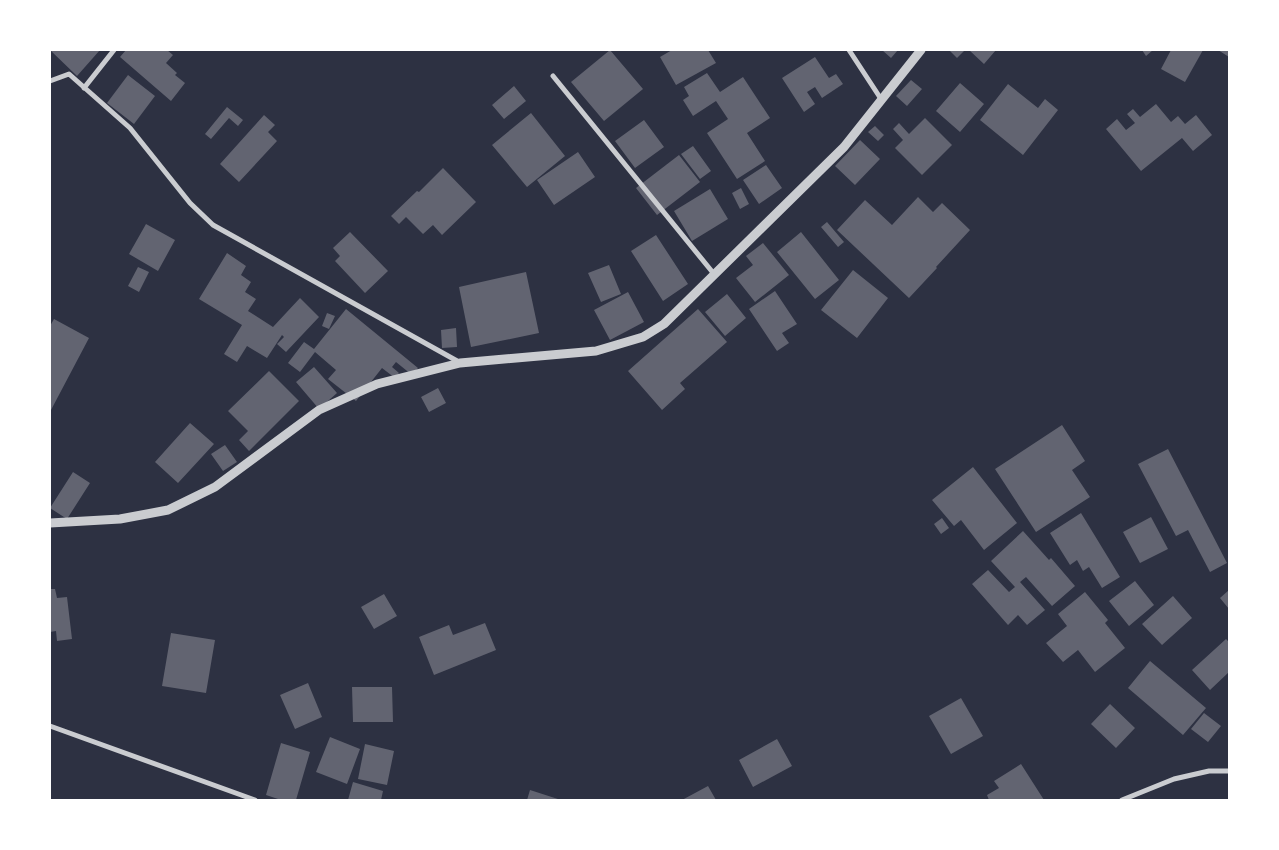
<svg xmlns="http://www.w3.org/2000/svg" width="1279" height="850" viewBox="0 0 1279 850" font-family="'Source Sans 3',sans-serif">
	<style>
		.building { fill: #626471 }
		.lines { fill: none; stroke-linecap: round; stroke-linejoin: round }
		.minor { stroke: #caccd0; stroke-width: 5 }
		.tertiary { stroke: #caccd0; stroke-width: 9 }
	</style>
	<rect width="100%" height="100%" fill="#2d3142"/>
	<path class="building" d="M 50,50 L 100,50 L 77,76 Z
		M 126,50 L 167,50 L 173,55 L 166,63 L 177,73 L 175,75 L 185,83 L 171,101 L 120,57 Z
		M 610,50 L 643,89 L 604,121 L 571,82 Z
		M 672,50 L 708,50 L 716,63 L 676,85 L 660,57 Z
		M 882,50 L 898,50 L 891,58 Z
		M 949,50 L 965,50 L 957,58 Z
		M 969,50 L 996,50 L 984,64 Z
		M 1142,50 L 1153,50 L 1146,56 Z
		M 1171,50 L 1203,50 L 1185,82 L 1161,69 Z
		M 1218,50 L 1229,50 L 1229,57 Z
		M 815,57 L 829,78 L 836,74 L 843,84 L 822,98 L 815,87 L 807,92 L 815,104 L 804,112 L 782,78 Z
		M 707,73 L 720,92 L 743,77 L 770,118 L 747,133 L 765,161 L 737,179 L 707,133 L 728,119 L 716,101 L 693,116 L 683,100 L 689,96 L 684,87 Z
		M 128,75 L 155,96 L 134,124 L 107,103 Z
		M 911,80 L 922,89 L 907,106 L 896,96 Z
		M 960,83 L 984,104 L 960,132 L 936,111 Z
		M 1008,84 L 1038,108 L 1045,99 L 1058,110 L 1023,155 L 980,120 Z
		M 514,86 L 526,101 L 504,119 L 492,105 Z
		M 1156,104 L 1171,122 L 1178,116 L 1185,124 L 1196,115 L 1212,135 L 1193,151 L 1182,138 L 1141,171 L 1106,129 L 1117,119 L 1126,130 L 1135,123 L 1127,114 L 1133,109 L 1140,117 Z
		M 227,107 L 243,120 L 238,126 L 229,118 L 211,139 L 205,134 Z
		M 531,113 L 565,156 L 527,187 L 492,145 Z
		M 264,115 L 275,125 L 268,132 L 277,141 L 239,182 L 220,164 Z
		M 925,118 L 952,145 L 922,175 L 895,148 L 903,140 L 893,129 L 899,123 L 909,134 Z
		M 644,120 L 664,147 L 635,168 L 615,141 Z
		M 875,126 L 884,135 L 878,141 L 868,132 Z
		M 860,140 L 880,159 L 855,185 L 835,166 Z
		M 693,146 L 711,171 L 700,179 L 681,154 Z
		M 578,152 L 595,177 L 554,205 L 537,180 Z
		M 679,155 L 700,182 L 657,215 L 636,188 Z
		M 766,165 L 782,188 L 759,204 L 743,180 Z
		M 443,168 L 476,202 L 442,235 L 433,225 L 423,234 L 406,217 L 399,224 L 391,216 L 417,191 L 419,192 Z
		M 741,188 L 749,204 L 740,209 L 732,193 Z
		M 710,189 L 728,219 L 692,241 L 674,211 Z
		M 918,197 L 933,212 L 942,203 L 970,230 L 936,267 L 937,268 L 909,298 L 837,230 L 865,200 L 892,225 Z
		M 827,222 L 844,242 L 838,247 L 821,227 Z
		M 146,224 L 175,240 L 158,271 L 129,254 Z
		M 350,232 L 388,271 L 365,293 L 335,261 L 340,256 L 333,248 Z
		M 801,232 L 839,280 L 815,299 L 777,252 Z
		M 656,235 L 688,284 L 663,301 L 631,251 Z
		M 763,243 L 789,275 L 755,302 L 736,278 L 753,265 L 746,256 Z
		M 227,253 L 246,266 L 241,275 L 251,282 L 245,292 L 256,299 L 248,311 L 273,327 L 300,298 L 319,317 L 286,352 L 277,344 L 284,337 L 282,335 L 267,358 L 247,346 L 237,362 L 224,354 L 242,325 L 199,299 Z
		M 609,265 L 621,294 L 601,302 L 588,273 Z
		M 138,267 L 149,272 L 139,292 L 128,286 Z
		M 853,270 L 888,298 L 857,338 L 821,310 Z
		M 526,272 L 539,333 L 471,347 L 459,287 Z
		M 775,291 L 797,324 L 782,333 L 789,343 L 777,351 L 749,309 Z
		M 628,292 L 644,322 L 610,340 L 594,310 Z
		M 727,294 L 746,318 L 725,336 L 705,312 Z
		M 346,309 L 418,368 L 412,375 L 396,362 L 392,367 L 399,373 L 395,378 L 382,368 L 356,401 L 328,379 L 336,370 L 315,352 L 300,372 L 288,363 L 304,342 L 314,349 Z
		M 698,309 L 727,342 L 680,383 L 685,389 L 662,410 L 628,371 Z
		M 327,313 L 335,316 L 329,329 L 322,326 Z
		M 54,319 L 89,338 L 51,410 L 50,409 L 50,326 Z
		M 456,328 L 457,347 L 442,348 L 441,330 Z
		M 314,367 L 337,393 L 319,409 L 296,382 Z
		M 269,371 L 299,401 L 249,451 L 239,440 L 248,431 L 228,411 Z
		M 438,388 L 446,403 L 429,412 L 421,397 Z
		M 190,423 L 214,444 L 178,483 L 155,462 Z
		M 1062,425 L 1085,461 L 1072,470 L 1090,497 L 1036,532 L 995,469 Z
		M 225,445 L 237,462 L 223,471 L 211,454 Z
		M 1168,449 L 1227,563 L 1210,572 L 1188,530 L 1176,536 L 1138,464 Z
		M 973,467 L 1017,523 L 984,550 L 961,520 L 954,526 L 932,500 Z
		M 73,472 L 90,483 L 67,519 L 50,508 Z
		M 1081,513 L 1120,577 L 1102,588 L 1089,567 L 1083,571 L 1077,560 L 1070,565 L 1050,533 Z
		M 1151,517 L 1168,549 L 1140,563 L 1123,532 Z
		M 942,518 L 949,528 L 941,534 L 934,524 Z
		M 1023,531 L 1049,560 L 1051,558 L 1075,586 L 1052,606 L 1026,577 L 1020,582 L 1045,610 L 1027,625 L 1018,615 L 1008,625 L 972,584 L 988,570 L 1009,592 L 1015,587 L 991,561 Z
		M 1135,581 L 1154,605 L 1129,626 L 1109,601 Z
		M 50,589 L 55,589 L 57,598 L 67,597 L 72,639 L 57,641 L 56,631 L 50,632 Z
		M 1229,590 L 1229,609 L 1220,598 Z
		M 1085,592 L 1108,620 L 1105,623 L 1125,648 L 1095,672 L 1078,650 L 1063,662 L 1046,643 L 1067,626 L 1058,614 Z
		M 384,594 L 397,616 L 374,629 L 361,607 Z
		M 1173,596 L 1192,618 L 1162,645 L 1142,624 Z
		M 485,623 L 496,650 L 434,675 L 419,637 L 449,625 L 453,635 Z
		M 171,633 L 215,640 L 206,693 L 162,686 Z
		M 1226,639 L 1229,642 L 1229,672 L 1210,690 L 1192,670 Z
		M 1150,661 L 1206,708 L 1183,735 L 1128,688 Z
		M 308,683 L 322,717 L 295,729 L 280,695 Z
		M 352,687 L 392,687 L 393,722 L 353,722 Z
		M 961,698 L 983,736 L 951,754 L 929,716 Z
		M 1110,704 L 1135,728 L 1116,748 L 1091,724 Z
		M 1204,713 L 1221,726 L 1208,742 L 1191,729 Z
		M 330,737 L 360,749 L 347,784 L 316,772 Z
		M 777,739 L 792,766 L 753,787 L 739,760 Z
		M 281,743 L 310,752 L 296,800 L 281,800 L 266,795 Z
		M 365,744 L 394,751 L 387,785 L 358,779 Z
		M 1021,764 L 1044,800 L 989,800 L 987,795 L 999,788 L 994,781 Z
		M 353,782 L 383,791 L 381,800 L 348,800 Z
		M 708,786 L 716,800 L 682,800 Z
		M 530,790 L 561,800 L 527,800 Z"/>
	<g class="lines">
		<path class="minor" d="M 849,50 L 881,99
			M 553,76 L 714,274
			M 50,81 L 69,74 L 130,128 L 190,203 L 213,225 L 459,362
			M 84,88 L 114,50
			M 50,726 L 255,800
			M 1122,800 L 1174,779 L 1209,771 L 1229,771"/>
		<path class="tertiary" d="M 50,523 L 120,519 L 168,510 L 215,487 L 319,410 L 377,384 L 460,363 L 596,351 L 643,337 L 664,324 L 844,147 L 921,50"/>
	</g>
	<rect width="1279" height="850" fill="none" stroke="#ffffff" stroke-width="102"/>
</svg>
